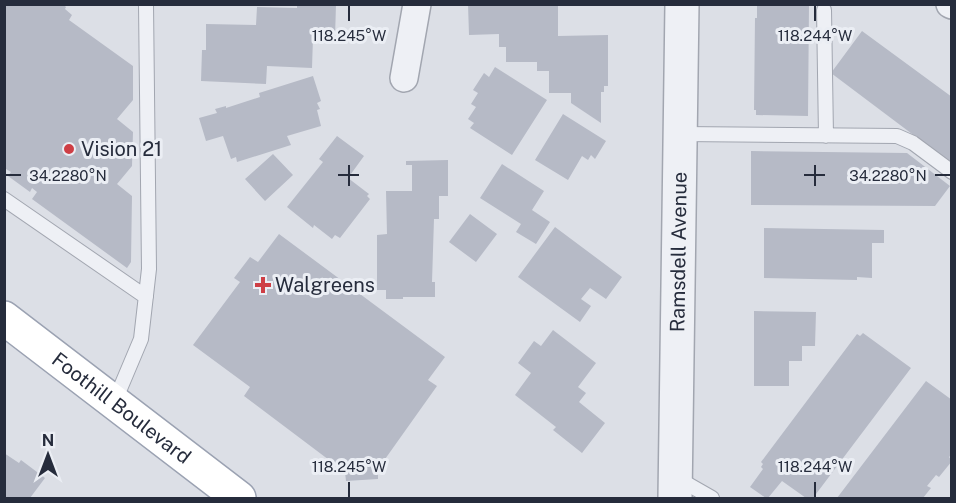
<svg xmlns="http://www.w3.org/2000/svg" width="956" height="503" viewBox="0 0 956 503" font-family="'Public Sans',sans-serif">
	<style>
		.building { fill: #b6bac6 }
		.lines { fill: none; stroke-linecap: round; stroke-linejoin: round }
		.service-casing { stroke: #a2a6b0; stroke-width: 16 }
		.minor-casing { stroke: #a2a6b0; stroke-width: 30 }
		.tertiary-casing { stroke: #a2a6b0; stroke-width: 36 }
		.primary-casing { stroke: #9ba2b2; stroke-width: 36 }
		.service { stroke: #eef0f5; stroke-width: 14 }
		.minor { stroke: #eef0f5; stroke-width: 27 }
		.tertiary { stroke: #eef0f5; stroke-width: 33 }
		.primary { stroke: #fff; stroke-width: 33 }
		.ticks { fill: none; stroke: #262c3c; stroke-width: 2 }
		.poi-dot { fill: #ce3e45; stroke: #ebeef4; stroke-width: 2 }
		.labels { text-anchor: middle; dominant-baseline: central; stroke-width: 6; stroke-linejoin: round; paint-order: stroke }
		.poi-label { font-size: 20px; fill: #262c3c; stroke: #ebeef4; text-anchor: start }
		.street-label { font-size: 20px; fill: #262c3c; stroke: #ebeef4 }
		.ticks-label { font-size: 15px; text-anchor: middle; fill: #262c3c; stroke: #ebeef4; stroke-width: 6; stroke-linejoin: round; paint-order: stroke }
	</style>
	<rect width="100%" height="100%" fill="#dcdfe6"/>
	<path class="building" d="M 4,4 L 63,4 L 66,7 L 65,9 L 72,15 L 69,20 L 133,66 L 133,100 L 117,119 L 133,132 L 132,166 L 117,184 L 132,196 L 131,262 L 127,268 L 32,199 L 37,192 L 32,188 L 30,192 L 8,176 L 11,172 L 6,169 L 4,171 Z
		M 297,4 L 336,4 L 335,38 L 313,37 L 312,68 L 267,66 L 266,84 L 201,81 L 202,50 L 206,50 L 206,24 L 256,25 L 257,7 L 297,8 Z
		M 468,4 L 558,4 L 558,36 L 608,35 L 608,86 L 604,86 L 604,92 L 601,92 L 601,123 L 571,103 L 571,93 L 549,93 L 549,71 L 537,71 L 537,62 L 506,62 L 506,47 L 499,47 L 499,34 L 469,35 Z
		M 757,4 L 809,4 L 808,116 L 756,115 L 756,110 L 754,110 L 755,18 L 757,18 Z
		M 862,31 L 952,97 L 952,164 L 831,73 Z
		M 495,67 L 547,100 L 512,155 L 470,128 L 474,123 L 468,119 L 476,107 L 471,104 L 478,93 L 473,90 L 484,73 L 489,77 Z
		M 313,76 L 321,101 L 317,103 L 320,109 L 317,110 L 321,126 L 287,136 L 291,145 L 237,162 L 236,157 L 231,159 L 223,136 L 206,141 L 199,118 L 217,113 L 215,109 L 226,106 L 226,108 L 260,97 L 259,93 Z
		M 563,114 L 606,141 L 595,159 L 591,155 L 588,160 L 582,156 L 568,180 L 535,160 Z
		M 337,136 L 364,156 L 348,178 L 369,194 L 367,196 L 370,199 L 340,238 L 335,235 L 332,239 L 314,225 L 313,228 L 287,207 L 323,162 L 319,159 Z
		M 751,151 L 907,153 L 950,186 L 935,206 L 751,205 Z
		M 273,154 L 293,175 L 265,201 L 245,179 Z
		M 448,160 L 448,196 L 439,196 L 439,219 L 434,219 L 432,282 L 435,282 L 435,297 L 403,297 L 403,299 L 386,299 L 386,290 L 377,290 L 377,235 L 387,234 L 386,191 L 412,191 L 412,165 L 406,165 L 406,161 Z
		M 502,164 L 544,191 L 532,210 L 550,222 L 536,244 L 516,232 L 521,224 L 480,198 Z
		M 470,214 L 497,234 L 476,262 L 449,242 Z
		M 555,227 L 622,277 L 606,299 L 590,288 L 581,299 L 591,306 L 580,322 L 518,277 Z
		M 764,228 L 884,230 L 884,243 L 872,243 L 872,278 L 857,277 L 857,280 L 764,278 Z
		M 279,234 L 445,357 L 428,380 L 437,386 L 378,469 L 378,479 L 346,481 L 345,472 L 244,396 L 250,387 L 193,345 L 240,282 L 234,278 L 250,257 L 258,262 Z
		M 754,311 L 816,312 L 815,346 L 802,346 L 802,361 L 789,361 L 789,386 L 754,386 Z
		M 553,330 L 596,363 L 578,387 L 586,393 L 579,402 L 605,423 L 582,453 L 553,430 L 556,427 L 515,395 L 531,373 L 518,363 L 534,341 L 541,346 Z
		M 863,333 L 911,368 L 813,498 L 806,498 L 782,481 L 768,498 L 766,498 L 750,487 L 763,469 L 761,467 L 763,464 L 761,462 L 857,334 L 860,336 Z
		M 926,381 L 952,400 L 952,454 L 949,457 L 952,461 L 939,477 L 936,475 L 927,486 L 931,488 L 923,498 L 837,498 Z
		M 4,453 L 19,463 L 21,460 L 45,478 L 30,498 L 4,498 Z"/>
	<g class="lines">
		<defs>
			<path id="service" d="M 824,10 L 826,136
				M 681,134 L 897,136 L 913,143 L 952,172
				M 4,199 L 146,297
				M 114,403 L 141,339 L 149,269 L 146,4
				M 677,478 L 712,498"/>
			<path id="minor" d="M 950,4 L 952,5
				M 404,78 L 417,4"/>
			<g id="tertiary">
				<path id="s1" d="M 675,498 L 682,4"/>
			</g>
			<g id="primary">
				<path id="s2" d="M 4,318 L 239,498"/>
			</g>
		</defs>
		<use href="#service" class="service-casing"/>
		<use href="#minor" class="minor-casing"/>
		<use href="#tertiary" class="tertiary-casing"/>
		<use href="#primary" class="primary-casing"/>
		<use href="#service" class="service"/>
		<use href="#minor" class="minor"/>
		<use href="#tertiary" class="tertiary"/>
		<use href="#primary" class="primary"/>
	</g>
	<path class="ticks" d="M 349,6 L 349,21M 815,6 L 815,21M 349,165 L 349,186M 815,165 L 815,186M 6,175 L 21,175M 338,175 L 359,175M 804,175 L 825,175M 935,175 L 950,175M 349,482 L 349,497M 815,482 L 815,497"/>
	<g class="poi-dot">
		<circle cx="69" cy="149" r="6"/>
		<path d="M260 276h6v6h6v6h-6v6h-6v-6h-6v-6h6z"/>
	</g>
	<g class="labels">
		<g class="poi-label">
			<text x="81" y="149">Vision 21</text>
			<text x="275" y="285">Walgreens</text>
		</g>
		<g class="street-label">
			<text stroke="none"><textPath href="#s1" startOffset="246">Ramsdell Avenue</textPath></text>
			<text stroke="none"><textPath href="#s2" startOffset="148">Foothill Boulevard</textPath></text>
		</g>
	</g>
	<g class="ticks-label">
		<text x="349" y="41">118.245°W</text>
		<text x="815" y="41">118.244°W</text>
		<text x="68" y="181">34.2280°N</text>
		<text x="888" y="181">34.2280°N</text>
		<text x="349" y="472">118.245°W</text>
		<text x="815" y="472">118.244°W</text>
	</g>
	<rect width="956" height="503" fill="none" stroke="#262c3c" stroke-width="12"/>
	<g transform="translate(48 455)" stroke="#ebeef4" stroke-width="4.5" paint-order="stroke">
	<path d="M0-4.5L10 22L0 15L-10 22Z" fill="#262c3c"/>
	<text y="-9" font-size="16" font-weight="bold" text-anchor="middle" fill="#262c3c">N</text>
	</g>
</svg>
